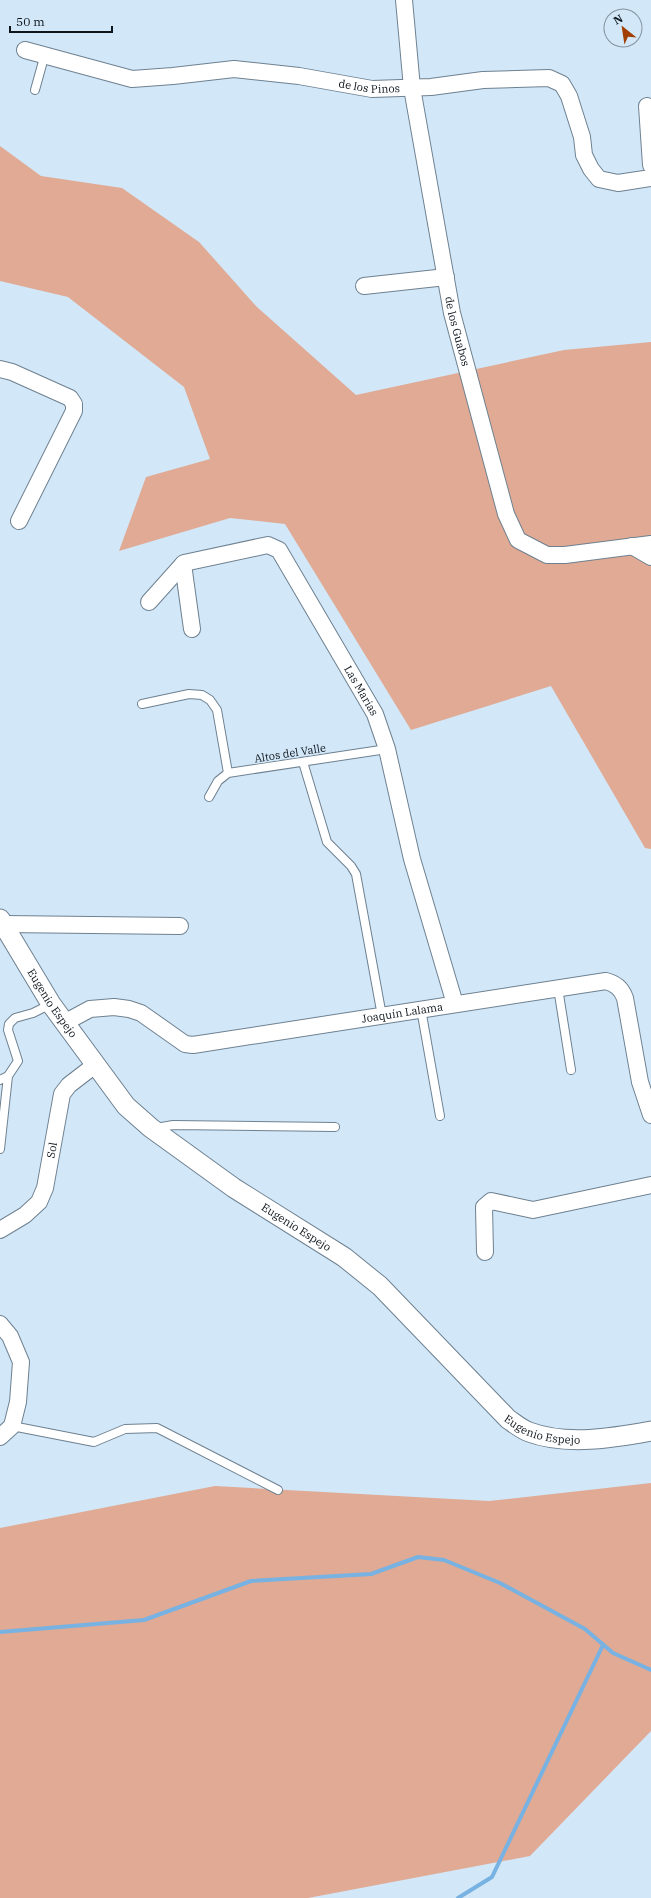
<svg xmlns="http://www.w3.org/2000/svg" width="651" height="1898" viewBox="0 0 651 1898" font-family="'IBM Plex Serif',serif">
	<style>
		.green { fill: #e0aa94 }
		.lines { fill: none; stroke-linecap: round; stroke-linejoin: round }
		.stream { stroke: #77b2e2; stroke-width: 4 }
		.service-casing { stroke: #6e8190; stroke-width: 10 }
		.minor-casing { stroke: #6e8190; stroke-width: 18 }
		.tertiary-casing { stroke: #6e8190; stroke-width: 21 }
		.service { stroke: #fff; stroke-width: 8 }
		.minor { stroke: #fff; stroke-width: 16 }
		.tertiary { stroke: #fff; stroke-width: 19 }
		.labels { text-anchor: middle; dominant-baseline: central; stroke-width: 3; stroke-linejoin: round; paint-order: stroke }
		.street-label { font-size: 11px; fill: #0d141a; stroke: #d2e7f8 }
	</style>
	<rect width="100%" height="100%" fill="#d2e7f8"/>
	<path class="green" d="M 0,146 L 41,176 L 122,188 L 199,242 L 257,307 L 356,395 L 564,350 L 651,342 L 651,849 L 645,848 L 551,686 L 411,730 L 285,524 L 230,518 L 119,551 L 146,477 L 210,459 L 184,387 L 68,297 L 0,281 Z
		M 651,1483 L 651,1731 L 530,1856 L 308,1898 L 0,1898 L 0,1528 L 215,1486 L 489,1501 Z"/>
	<g class="lines">
		<path class="stream" d="M 0,1632 L 144,1620 L 251,1581 L 371,1574 L 418,1557 L 444,1560 L 500,1583 L 585,1629 L 613,1653 L 651,1670
			M 458,1898 L 492,1877 L 603,1645"/>
		<defs>
			<path id="service" d="M 35,90 L 45,54
				M 142,704 L 189,694 L 202,695 L 210,700 L 217,710 L 228,773
				M 303,762 L 327,842 L 351,866 L 356,874 L 382,1016
				M 209,797 L 218,781 L 228,773 L 387,749
				M 558,988 L 571,1070
				M 421,1009 L 440,1116
				M 0,1080 L 8,1076 L 18,1061 L 8,1030 L 9,1024 L 15,1018 L 33,1013 L 51,1004
				M 156,1128 L 173,1125 L 335,1127
				M 0,1149 L 8,1076
				M 12,1426 L 94,1442 L 125,1429 L 157,1428 L 278,1490"/>
			<g id="minor">
				<path id="s1" d="M 404,0 L 412,88 L 452,313 L 506,514 L 518,540 L 547,555 L 565,555 L 651,544"/>
				<path id="s2" d="M 25,50 L 132,79 L 173,76 L 234,69 L 299,76 L 372,89 L 431,87 L 483,80 L 549,78 L 562,84 L 569,96 L 582,137 L 584,155 L 591,169 L 599,179 L 618,183 L 651,178"/>
				<path d="M 647,106 L 651,165"/>
				<path d="M 364,286 L 446,277"/>
				<path d="M 0,369 L 12,372 L 70,398 L 74,404 L 74,411 L 19,521"/>
				<path d="M 632,546 L 651,557"/>
				<path d="M 149,602 L 183,564"/>
				<path id="s3" d="M 192,629 L 183,564 L 184,563 L 268,545 L 279,550 L 375,714 L 387,749 L 412,859 L 455,1004"/>
				<path d="M 3,924 L 180,926"/>
				<path id="s4" d="M 64,1023 L 90,1009 L 114,1007 L 129,1009 L 141,1013 L 185,1044 L 193,1045 L 606,981 C 616,984 621,988 625,998 L 640,1082 L 651,1115"/>
				<path id="s5" d="M 0,1230 L 25,1215 L 39,1202 L 45,1188 L 62,1094 L 69,1085 L 95,1065"/>
				<path d="M 485,1252 L 484,1207 L 491,1201 L 533,1210 L 651,1185"/>
				<path d="M 0,1324 L 10,1336 L 21,1362 L 18,1402 L 12,1426 L 0,1437"/>
			</g>
			<g id="tertiary">
				<path id="s6" d="M 0,919 L 51,1004 L 126,1106 L 151,1128 L 234,1188 L 344,1257 L 380,1286 L 508,1419 C 514,1423 521,1429 529,1432 C 567,1446 612,1438 651,1431"/>
			</g>
		</defs>
		<use href="#service" class="service-casing"/>
		<use href="#minor" class="minor-casing"/>
		<use href="#tertiary" class="tertiary-casing"/>
		<use href="#service" class="service"/>
		<use href="#minor" class="minor"/>
		<use href="#tertiary" class="tertiary"/>
	</g>
	<g class="labels">
		<g class="street-label">
			<text stroke="none"><textPath href="#s2" startOffset="350">de los Pinos</textPath></text>
			<text stroke="none"><textPath href="#s1" startOffset="336">de los Guabos</textPath></text>
			<text stroke="none"><textPath href="#s3" startOffset="328">Las Marias</textPath></text>
			<text transform="translate(290 753) rotate(-9)">Altos del Valle</text>
			<text stroke="none"><textPath href="#s6" startOffset="99">Eugenio Espejo</textPath></text>
			<text stroke="none"><textPath href="#s4" startOffset="355">Joaquín Lalama</textPath></text>
			<text stroke="none"><textPath href="#s5" startOffset="102">Sol</textPath></text>
			<text stroke="none"><textPath href="#s6" startOffset="435">Eugenio Espejo</textPath></text>
			<text stroke="none"><textPath href="#s6" startOffset="759">Eugenio Espejo</textPath></text>
		</g>
	</g>
	<g transform="translate(623 28) rotate(330)"><circle r="19" fill="#d2e7f8" stroke="#83939f"/>
	<path d="M0-3L7 15L0 10L-7 15Z" fill="#a13e01"/>
	<text y="-6" font-size="11" font-weight="bold" text-anchor="middle" fill="#0d141a">N</text>
	</g>
	<path d="M10 26v6h102v-6" fill="none" stroke="#0d141a" stroke-width="2"/>
	<text x="16" y="26" font-size="12" fill="#0d141a" stroke="#d2e7f8" stroke-width="3" paint-order="stroke">50 m</text>
</svg>
